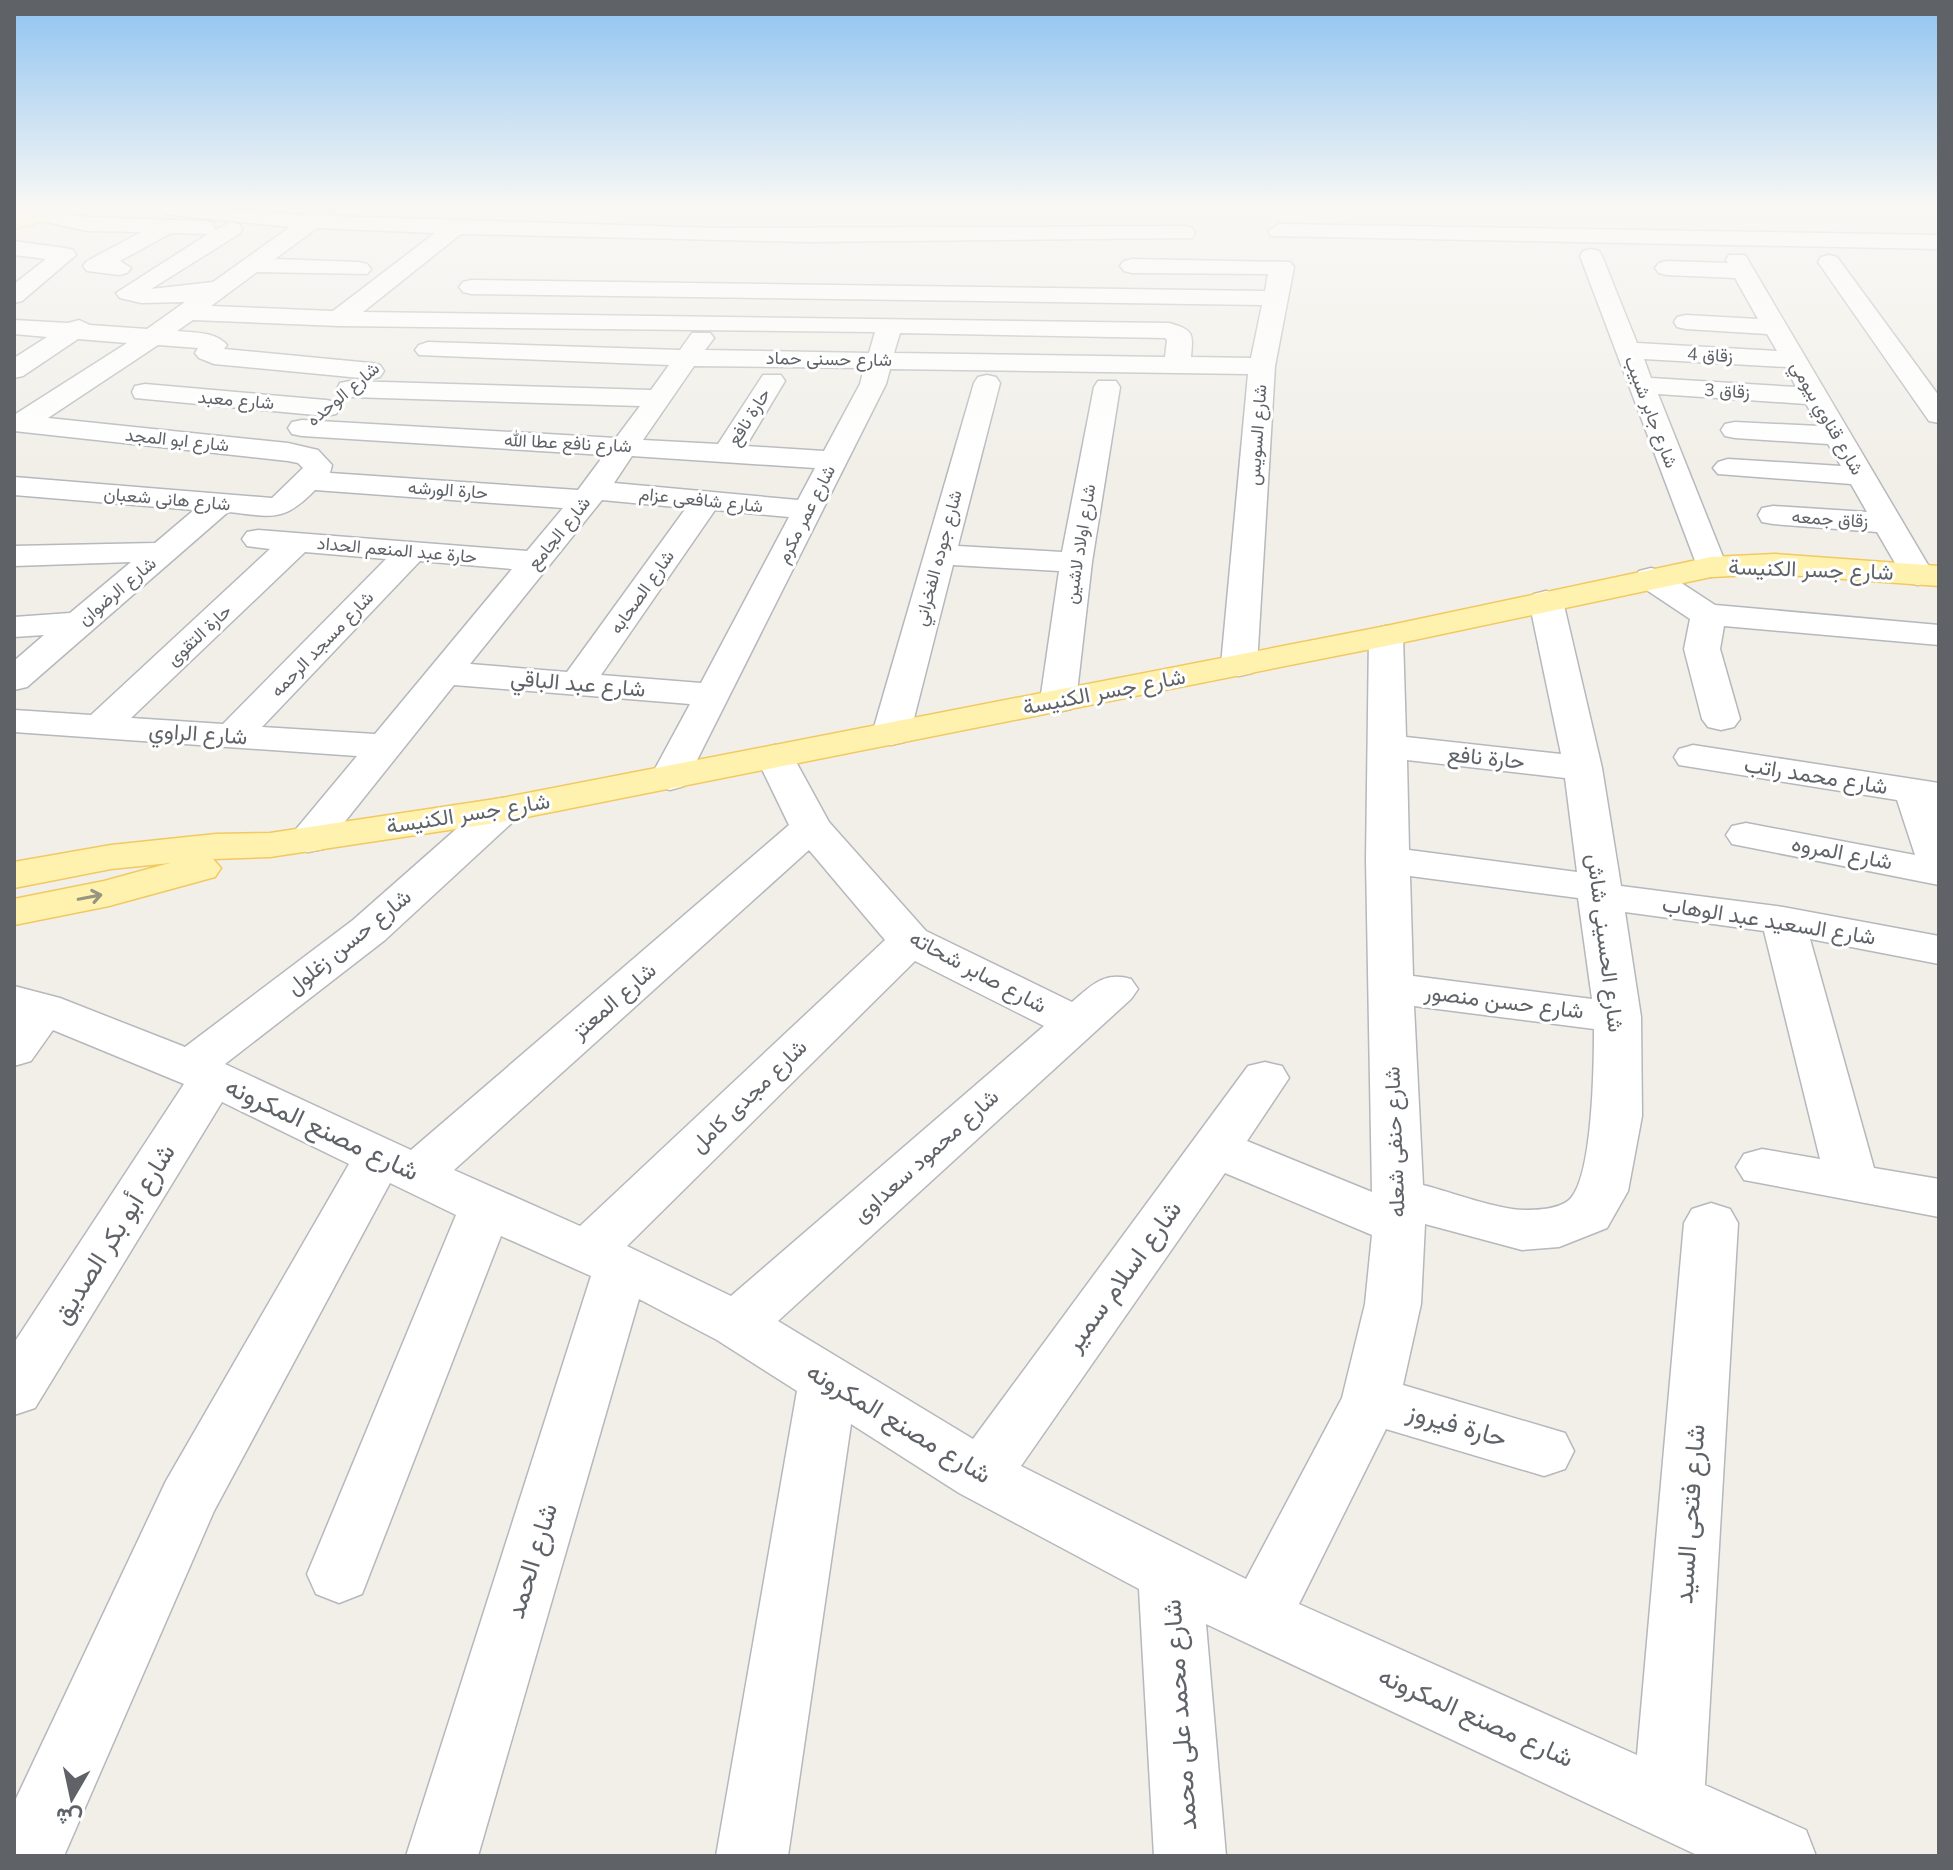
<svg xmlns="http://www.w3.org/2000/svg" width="1953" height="1870" viewBox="0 0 1953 1870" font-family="'Nunito Sans',Vazirmatn,sans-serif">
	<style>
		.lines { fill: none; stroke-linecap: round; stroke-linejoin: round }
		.minor-casing { stroke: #b5b8bc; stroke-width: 3 }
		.major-casing { stroke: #f2c960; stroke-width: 3 }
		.minor { fill: #fff; fill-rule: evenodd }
		.major { fill: #fff2af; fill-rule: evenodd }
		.oneway { stroke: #979581 }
		.labels { text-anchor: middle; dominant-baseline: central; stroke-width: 6; stroke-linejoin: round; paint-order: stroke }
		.far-street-label { font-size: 18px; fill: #5f6368; stroke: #fff }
		.street-label { font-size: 22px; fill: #5f6368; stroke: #fff }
		.near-street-label { font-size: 26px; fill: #5f6368; stroke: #fff }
	</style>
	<rect width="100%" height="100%" fill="#f1efe8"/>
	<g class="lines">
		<defs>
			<path id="minor" d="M 162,208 L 212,208 L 307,215 L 322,208 L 330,209 L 331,216 L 718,228 L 1184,226 L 1192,228 L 1195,233 L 1192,238 L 811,242 L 461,234 L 363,312 L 1169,323 C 1194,330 1193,333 1191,357 L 1251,358 L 1262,305 L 471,294 L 463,292 L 459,287 L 463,282 L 471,280 L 1265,291 L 1268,274 L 1132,273 L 1124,271 L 1120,266 L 1124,261 L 1132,259 L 1290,262 L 1294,267 L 1275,366 L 1257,665 L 1252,673 L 1239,676 L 1226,673 L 1221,665 L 1248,374 L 890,369 L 886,384 L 684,786 L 670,790 L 656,786 L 650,778 L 690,704 L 454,685 L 323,849 L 308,852 L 293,849 L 287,840 L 357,756 L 14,732 L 14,710 L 91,715 L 270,549 L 247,546 L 242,539 L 247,532 L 258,530 L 527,551 L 563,508 L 315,490 C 282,524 271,516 228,512 L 27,687 L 14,690 L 14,661 L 44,635 L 14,637 L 14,617 L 70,613 L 131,562 L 14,566 L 14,546 L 155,543 L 194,510 L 14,495 L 14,477 L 272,498 L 303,468 L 298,463 L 288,461 L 14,431 L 14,415 L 127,343 L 78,339 L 23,376 L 14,378 L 14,358 L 47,337 L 14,334 L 14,320 L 68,323 L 79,320 L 90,325 L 147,329 L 185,302 L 141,303 L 120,298 L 116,293 L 208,234 L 171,233 L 120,261 L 131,268 L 127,273 L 119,275 L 87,271 L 83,266 L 87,261 L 141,232 L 87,231 L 37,220 L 34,215 L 37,210 L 45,209 L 87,217 L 205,221 L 213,223 L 215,230 L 231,222 L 239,224 L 242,229 L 239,234 L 151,289 L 213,282 L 290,227 L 172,215 L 164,214 ZM 317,228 L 435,233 L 333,311 L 211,306 L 257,272 L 367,274 L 371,269 L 367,264 L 359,262 L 275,259 ZM 193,320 L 339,326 L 875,332 L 869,353 L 705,350 L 714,338 L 710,333 L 692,333 L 680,350 L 428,342 L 419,345 L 415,350 L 419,355 L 669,365 L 651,390 L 350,381 L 340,383 L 337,389 L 340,395 L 350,397 L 640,406 L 616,438 L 302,420 L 292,422 L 288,428 L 292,434 L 302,436 L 604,455 L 578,490 L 330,473 L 332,465 L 318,450 L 288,443 L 48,418 L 158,345 L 198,348 L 195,353 L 199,358 L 214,364 L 371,379 L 380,377 L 384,371 L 380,365 L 371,363 L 224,349 L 227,345 C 215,331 194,333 177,331 ZM 900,333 L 1165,338 L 1167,340 L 1165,357 L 894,353 ZM 694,366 L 864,368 L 860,384 L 824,451 L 746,446 L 785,381 L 781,375 L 763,375 L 718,444 L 643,440 ZM 632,456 L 815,468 L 798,500 L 614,483 ZM 602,500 L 686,508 L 567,672 L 470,664 ZM 715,510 L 789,517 L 701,683 L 601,675 ZM 305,552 L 386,559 L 223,724 L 131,718 ZM 420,561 L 512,569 L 375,734 L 262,727 Z
				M 1279,224 L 1939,235 L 1939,249 L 1271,236 L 1268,231 Z
				M 14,241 L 65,248 L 73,250 L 76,255 L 22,301 L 14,303 L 14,284 L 46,259 L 14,255 Z
				M 1591,249 L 1599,251 L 1602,256 L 1637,343 L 1777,351 L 1767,334 L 1686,329 L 1677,327 L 1674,322 L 1677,317 L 1686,315 L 1758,319 L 1735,278 L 1667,275 L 1659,273 L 1655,268 L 1659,263 L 1667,261 L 1728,263 L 1726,260 L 1729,255 L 1745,255 L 1934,575 L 1930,582 L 1918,585 L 1906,582 L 1877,532 L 1773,524 L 1762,522 L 1758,515 L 1762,508 L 1773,506 L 1867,512 L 1851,484 L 1718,474 L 1713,468 L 1718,462 L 1728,459 L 1841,466 L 1828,444 L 1735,438 L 1725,436 L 1721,430 L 1725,424 L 1735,422 L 1819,426 L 1806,404 L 1658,394 L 1727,567 L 1722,574 L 1711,577 L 1700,574 L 1580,256 L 1583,251 ZM 1644,359 L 1786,367 L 1796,387 L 1651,378 Z
				M 1829,255 L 1837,257 L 1939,396 L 1939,423 L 1929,421 L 1818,262 L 1821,257 Z
				M 987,375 L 996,377 L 1000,383 L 958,546 L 1062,552 L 1094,387 L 1098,381 L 1116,381 L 1120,387 L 1092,562 L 1076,701 L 1071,709 L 1058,712 L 1045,709 L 1040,701 L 1059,571 L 953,565 L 910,734 L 904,742 L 891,745 L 878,742 L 872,734 L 974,383 L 978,377 Z
				M 145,384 L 326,400 L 336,402 L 340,408 L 336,414 L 326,416 L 135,398 L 132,392 L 135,386 Z
				M 1651,568 L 1663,571 L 1715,605 L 1939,625 L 1939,645 L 1724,626 L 1720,649 L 1740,719 L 1734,727 L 1721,730 L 1708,727 L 1702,719 L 1684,649 L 1690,619 L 1639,585 L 1635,578 L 1639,571 Z
				M 1546,591 L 1558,594 L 1563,601 L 1602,768 L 1621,886 L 1783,907 L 1939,936 L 1939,964 L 1810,939 L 1874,1168 L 1939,1179 L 1939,1217 L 1744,1180 L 1736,1167 L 1744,1154 L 1762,1149 L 1820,1159 L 1764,931 L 1625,912 L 1641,1017 L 1642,1116 L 1628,1191 L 1607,1228 L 1559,1247 L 1522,1250 L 1425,1224 L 1421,1304 L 1403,1385 L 1565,1433 L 1574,1451 L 1565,1469 L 1544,1476 L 1386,1429 L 1299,1604 L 1637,1755 L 1684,1223 L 1692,1209 L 1711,1203 L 1730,1209 L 1738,1223 L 1705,1785 L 1806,1830 L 1816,1856 L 1699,1856 L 1206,1624 L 1226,1856 L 1154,1856 L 1139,1589 L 959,1493 L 851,1424 L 788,1856 L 716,1856 L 797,1391 L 717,1340 L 639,1299 L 478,1856 L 406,1856 L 591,1276 L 501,1236 L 362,1594 L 339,1603 L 316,1594 L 307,1574 L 456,1215 L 390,1183 L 214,1511 L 64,1856 L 14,1856 L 14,1803 L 166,1481 L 349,1164 L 222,1102 L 35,1408 L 14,1415 L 14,1343 L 184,1084 L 53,1030 L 31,1061 L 14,1066 L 14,986 L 60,998 L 185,1047 L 353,920 L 488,801 L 502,798 L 516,801 L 522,810 L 516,819 L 385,940 L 225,1064 L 411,1150 L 789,825 L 756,757 L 761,749 L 775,745 L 789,749 L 829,822 L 926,931 L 1072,1002 C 1092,985 1104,971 1131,979 L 1138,989 L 1131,999 L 778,1321 L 973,1439 L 1248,1066 L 1265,1062 L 1282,1066 L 1289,1078 L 1247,1141 L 1372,1192 L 1366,860 L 1369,636 L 1374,629 L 1386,626 L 1398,629 L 1403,636 L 1406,737 L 1561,754 L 1529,601 L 1534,594 ZM 1407,760 L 1565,778 L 1577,872 L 1409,850 ZM 809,850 L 885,940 L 580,1226 L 454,1170 ZM 1410,876 L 1578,898 L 1592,999 L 1413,976 ZM 915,961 L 1044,1026 L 731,1296 L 627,1246 ZM 1414,1006 L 1594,1029 C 1594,1064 1593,1173 1571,1198 C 1561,1209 1539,1210 1525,1210 C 1498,1210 1451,1192 1423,1185 ZM 1225,1173 L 1372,1235 L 1365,1304 L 1342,1398 L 1246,1579 L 1021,1466 Z
				M 1693,745 L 1939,783 L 1939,885 L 1732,844 L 1726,835 L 1732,826 L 1746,823 L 1915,855 L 1897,800 L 1679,765 L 1674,757 L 1679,749 Z"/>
			<path id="major" d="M 48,208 L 82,208 L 78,212 L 14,229 L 14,216 Z
				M 1775,554 L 1939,566 L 1939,586 L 1775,574 L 1711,577 L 1386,646 L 502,822 L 270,857 L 213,859 L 221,868 L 215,877 L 109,906 L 14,925 L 14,899 L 104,881 L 170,863 L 111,869 L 14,888 L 14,862 L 111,845 L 216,834 L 270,833 L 502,798 L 1386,626 L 1711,557 Z"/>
		</defs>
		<use href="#minor" class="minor-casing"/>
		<use href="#major" class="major-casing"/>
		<use href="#minor" class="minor"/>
		<use href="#major" class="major"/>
	</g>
	<defs><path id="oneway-shaft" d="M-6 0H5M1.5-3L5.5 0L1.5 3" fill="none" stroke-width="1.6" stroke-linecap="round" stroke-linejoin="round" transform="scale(2)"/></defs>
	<use class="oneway" href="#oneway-shaft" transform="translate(90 897) rotate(-11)"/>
	<linearGradient id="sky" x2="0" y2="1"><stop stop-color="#8fc3f1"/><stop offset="0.44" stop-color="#f9f8f5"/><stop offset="1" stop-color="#f9f8f5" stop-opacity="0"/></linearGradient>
	<rect width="1953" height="469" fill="url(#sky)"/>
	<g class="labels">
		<g class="far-street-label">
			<text transform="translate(1710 355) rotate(3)">زقاق 4</text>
			<text transform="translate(829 359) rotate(1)">شارع حسنى حماد</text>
			<text transform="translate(1727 391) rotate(3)">زقاق 3</text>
			<text transform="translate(343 394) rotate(-40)">شارع الوحده</text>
			<text transform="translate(236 400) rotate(5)">شارع معبد</text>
			<text transform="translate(1651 412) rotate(69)">شارع جابر شبيب</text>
			<text transform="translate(749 417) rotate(-58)">حارة نافع</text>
			<text transform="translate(1827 418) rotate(60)">شارع قناوي بيومي</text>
			<text transform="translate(1257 435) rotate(-86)">شارع السويس</text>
			<text transform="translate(177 440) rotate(6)">شارع ابو المجد</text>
			<text transform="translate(568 443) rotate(3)">شارع نافع عطا الله</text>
			<text transform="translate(448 490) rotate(4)">حارة الورشه</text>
			<text transform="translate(167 499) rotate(5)">شارع هانى شعبان</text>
			<text transform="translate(701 500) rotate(6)">شارع شافعى عزام</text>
			<text transform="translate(806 514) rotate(-63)">شارع عمر مكرم</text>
			<text transform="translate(1830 519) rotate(4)">زقاق جمعه</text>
			<text transform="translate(559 533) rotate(-51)">شارع الجامع</text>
			<text transform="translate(1080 544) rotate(-81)">شارع اولاد لاشين</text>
			<text transform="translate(397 550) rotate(5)">حارة عبد المنعم الحداد</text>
			<text transform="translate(938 558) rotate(-75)">شارع جوده الفخراني</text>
			<text transform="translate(117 591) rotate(-40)">شارع الرضوان</text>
			<text transform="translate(642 592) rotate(-55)">شارع الصحابه</text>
			<text transform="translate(199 635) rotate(-43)">حارة التقوى</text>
			<text transform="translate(322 644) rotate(-46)">شارع مسجد الرحمه</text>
		</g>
		<g class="street-label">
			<text transform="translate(1811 570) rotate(2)">شارع جسر الكنيسة</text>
			<text transform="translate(578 684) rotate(5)">شارع عبد الباقي</text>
			<text transform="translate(1104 692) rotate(-11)">شارع جسر الكنيسة</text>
			<text transform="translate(198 734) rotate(4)">شارع الراوي</text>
			<text transform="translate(1486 758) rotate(6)">حارة نافع</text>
			<text transform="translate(1816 776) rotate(9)">شارع محمد راتب</text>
			<text transform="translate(468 814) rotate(-9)">شارع جسر الكنيسة</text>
			<text transform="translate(1842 853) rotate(11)">شارع المروه</text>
			<text transform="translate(1769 921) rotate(9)">شارع السعيد عبد الوهاب</text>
			<text transform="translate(349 942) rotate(-39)">شارع حسن زغلول</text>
			<text transform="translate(1605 943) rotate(83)">شارع الحسينى شاش</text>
			<text transform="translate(978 972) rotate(28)">شارع صابر شحاته</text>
			<text transform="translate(614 1001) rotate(-41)">شارع المعتز</text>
			<text transform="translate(1504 1002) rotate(7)">شارع حسن منصور</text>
			<text transform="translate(749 1096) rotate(-44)">شارع مجدى كامل</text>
			<text transform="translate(1395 1142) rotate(-92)">شارع حنفى شعله</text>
			<text transform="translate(926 1156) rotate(-42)">شارع محمود سعداوى</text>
		</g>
		<g class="near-street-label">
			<text transform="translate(322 1129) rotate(25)">شارع مصنع المكرونه</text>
			<text transform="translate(114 1234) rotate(-58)">شارع أبو بكر الصديق</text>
			<text transform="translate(1123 1276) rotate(-54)">شارع اسلام سمير</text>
			<text transform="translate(899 1423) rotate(31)">شارع مصنع المكرونه</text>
			<text transform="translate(1457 1425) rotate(16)">حارة فيروز</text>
			<text transform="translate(1690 1514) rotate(-86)">شارع فتحى السيد</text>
			<text transform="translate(532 1561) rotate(-73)">شارع الحمد</text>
			<text transform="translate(1180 1715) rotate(-94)">شارع محمد على محمد</text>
			<text transform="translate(1476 1717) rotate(24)">شارع مصنع المكرونه</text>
		</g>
	</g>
	<rect width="1953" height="1870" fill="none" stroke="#5f6368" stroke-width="32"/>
	<g transform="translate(72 1798) rotate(189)" stroke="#ffffff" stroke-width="6" paint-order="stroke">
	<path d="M0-6L14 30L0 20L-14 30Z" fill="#5f6368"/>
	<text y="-12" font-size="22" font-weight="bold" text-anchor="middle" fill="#5f6368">ش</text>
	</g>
</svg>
